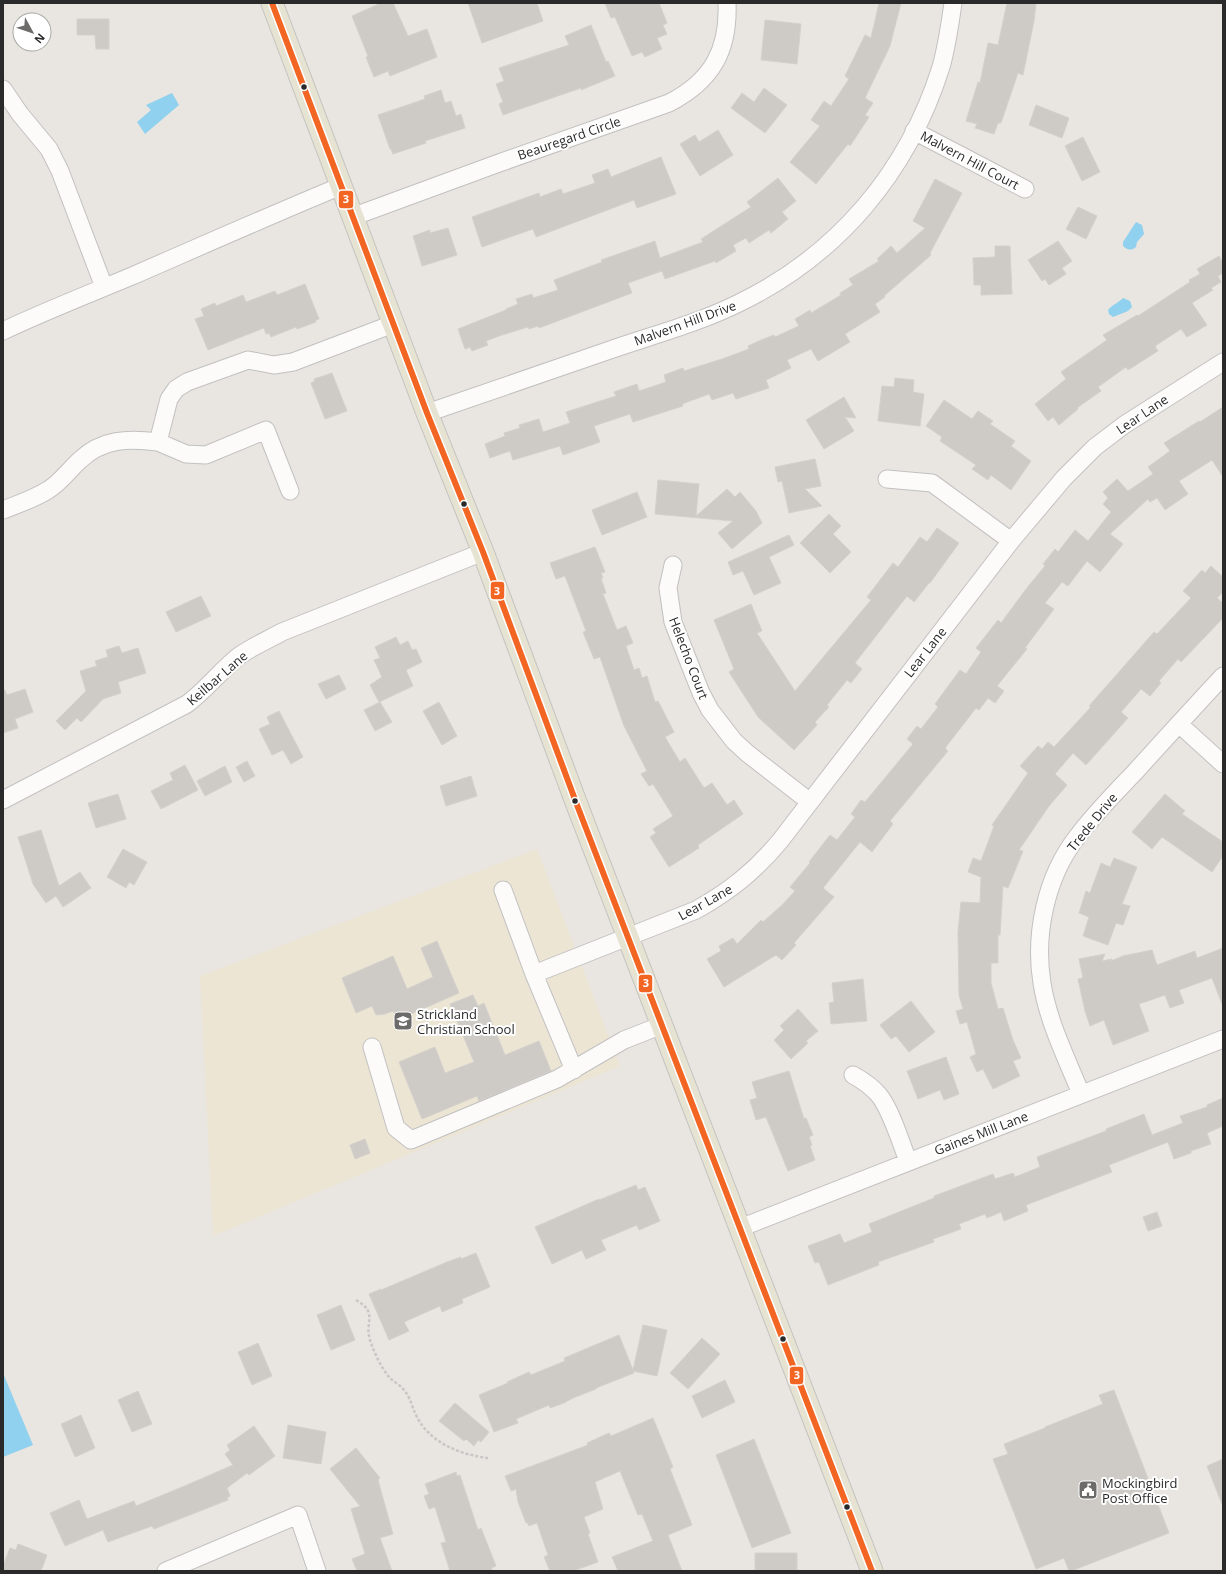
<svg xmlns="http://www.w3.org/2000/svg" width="1226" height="1574" viewBox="0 0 1226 1574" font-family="'Open Sans',sans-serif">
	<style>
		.education { fill: #ece5d4 }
		.water { fill: #8fd1ee }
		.building { fill: #cecbc7; stroke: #d4d1cc }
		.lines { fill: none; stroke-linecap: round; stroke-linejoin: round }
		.minor-casing { stroke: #c2c1c2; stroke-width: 19 }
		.major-casing { stroke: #c4c3c1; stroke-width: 23 }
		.path { stroke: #c8c7c7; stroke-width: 2.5; stroke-dasharray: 3 2; stroke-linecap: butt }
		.minor { stroke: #fcfbfa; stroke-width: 17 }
		.major { stroke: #e7e3d2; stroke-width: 21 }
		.bus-1-casing { stroke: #fff; stroke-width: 9 }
		.bus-1 { stroke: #f26522; stroke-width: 6 }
		.bus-dot { fill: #2a2a2a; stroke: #fff; stroke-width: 1.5 }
		.labels { text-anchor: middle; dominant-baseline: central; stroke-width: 4; stroke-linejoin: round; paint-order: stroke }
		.street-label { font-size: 13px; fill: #2a2a2a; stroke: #fff }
		.poi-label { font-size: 13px; fill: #2a2a2a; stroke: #fff; text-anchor: start }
		.line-badge { stroke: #fff; stroke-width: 1.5 }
		.badge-label { font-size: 11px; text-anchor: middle; font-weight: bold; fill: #fff }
	</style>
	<rect width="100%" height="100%" fill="#e9e5e0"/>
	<path class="education" d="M 537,849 L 620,1066 L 213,1236 L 200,976 Z"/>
	<path class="water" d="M 172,93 L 179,105 L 145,134 L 137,122 L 151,110 L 146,105 Z
		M 1136,222 L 1142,225 L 1144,234 L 1137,242 L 1136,247 C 1131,251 1127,250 1123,246 L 1123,242 Z
		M 1123,298 L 1130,301 L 1132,307 L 1128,311 L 1113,317 L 1109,314 L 1108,310 C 1112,305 1118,303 1123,298 Z
		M 3,1373 L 33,1445 L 3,1457 Z"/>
	<path class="building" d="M 381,3 L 393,3 L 408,36 L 427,29 L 437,57 L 390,76 L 388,71 L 374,77 L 366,57 L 368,56 L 352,16 Z
		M 468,3 L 537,3 L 543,21 L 482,43 Z
		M 605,3 L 659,3 L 667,23 L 663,25 L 667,34 L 657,38 L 662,49 L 645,57 L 642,52 L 632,56 L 615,17 L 611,18 Z
		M 879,3 L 901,3 L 890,46 L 865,98 L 873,103 L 865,115 L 869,117 L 850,146 L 848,144 L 816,184 L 790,162 L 820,126 L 811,120 L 824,101 L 831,106 L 849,79 L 845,76 L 865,35 L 871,38 Z
		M 1007,3 L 1036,3 L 1034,21 L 1023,75 L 1018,73 L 1001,123 L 998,123 L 994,134 L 975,128 L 977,124 L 966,121 L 978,82 L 980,83 L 988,43 L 998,45 Z
		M 77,19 L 109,19 L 109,49 L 96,49 L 95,35 L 77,35 Z
		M 765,20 L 801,24 L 797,64 L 761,60 Z
		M 591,25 L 606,62 L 608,61 L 615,76 L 581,90 L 581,88 L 503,115 L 499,104 L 503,102 L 496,84 L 504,81 L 499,68 L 569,45 L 565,36 Z
		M 764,88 L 787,105 L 765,133 L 731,108 L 742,93 L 754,102 Z
		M 441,90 L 445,103 L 451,101 L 456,116 L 461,114 L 465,128 L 425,141 L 426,143 L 393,154 L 391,149 L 390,149 L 378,115 L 425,99 L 424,96 Z
		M 1036,105 L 1069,118 L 1062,138 L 1029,125 Z
		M 718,130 L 733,155 L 700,176 L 680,144 L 695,135 L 699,142 Z
		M 1083,137 L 1100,172 L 1082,181 L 1065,146 Z
		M 661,157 L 676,194 L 637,208 L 634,200 L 536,237 L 533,229 L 482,247 L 472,217 L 539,193 L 540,197 L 561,189 L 563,194 L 595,183 L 592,175 L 608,169 L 611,177 Z
		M 778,178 L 796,201 L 782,212 L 788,219 L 771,233 L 769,230 L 749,243 L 746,238 L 733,245 L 736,251 L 716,263 L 715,261 L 665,279 L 662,271 L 628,283 L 632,293 L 539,328 L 538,326 L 529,329 L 528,327 L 499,336 L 486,341 L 488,345 L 472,351 L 470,347 L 465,349 L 458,329 L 506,310 L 506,309 L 518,304 L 516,299 L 532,294 L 533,298 L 558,290 L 554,280 L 602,262 L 601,260 L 655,241 L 660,258 L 703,242 L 701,239 L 751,207 L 747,202 Z
		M 935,179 L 962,193 L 930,253 L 931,255 L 884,296 L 885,297 L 875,304 L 880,312 L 845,334 L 850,342 L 818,361 L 811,349 L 787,360 L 791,368 L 766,380 L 769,388 L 736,399 L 733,393 L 712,400 L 709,394 L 682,404 L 683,406 L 633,422 L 630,414 L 594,426 L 600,442 L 563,455 L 560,446 L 513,460 L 510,451 L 490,458 L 485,444 L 505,436 L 504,433 L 520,428 L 519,425 L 539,419 L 543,432 L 570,423 L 566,412 L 616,396 L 614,392 L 637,384 L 639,391 L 666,382 L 664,375 L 683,368 L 684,371 L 722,359 L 749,349 L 748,346 L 761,340 L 774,335 L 775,337 L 799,326 L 795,319 L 810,310 L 811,313 L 841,295 L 840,293 L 853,285 L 849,279 L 879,261 L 877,259 L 891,246 L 897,253 L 925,228 L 913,221 Z
		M 1078,207 L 1097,216 L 1086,239 L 1066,229 Z
		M 448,228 L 457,255 L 422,266 L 413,236 L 430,230 L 430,233 Z
		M 1058,241 L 1072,261 L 1062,268 L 1066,274 L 1049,285 L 1045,279 L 1042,281 L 1028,260 Z
		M 995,246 L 1010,246 L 1012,294 L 981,295 L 981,285 L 974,285 L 973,258 L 995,257 Z
		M 1219,256 L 1223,263 L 1223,273 L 1218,276 L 1221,282 L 1211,288 L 1213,290 L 1192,303 L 1207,325 L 1187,337 L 1181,329 L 1155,346 L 1158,351 L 1128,370 L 1126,367 L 1098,387 L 1101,391 L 1077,408 L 1078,409 L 1059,425 L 1053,417 L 1048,421 L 1035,404 L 1066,379 L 1061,372 L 1107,340 L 1103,335 L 1137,315 L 1138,316 L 1190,282 L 1189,280 L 1200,274 L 1197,269 Z
		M 305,284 L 319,319 L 316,320 L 316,322 L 297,329 L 296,327 L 271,337 L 269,333 L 266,334 L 264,328 L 208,350 L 195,319 L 204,316 L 201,309 L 215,303 L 216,306 L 243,295 L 246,302 L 275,291 L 277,295 Z
		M 332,373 L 347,411 L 325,419 L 311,383 L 315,381 L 314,379 Z
		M 895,378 L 914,380 L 913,392 L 924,394 L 920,426 L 878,421 L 882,386 L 894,387 Z
		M 844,397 L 856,418 L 845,417 L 854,431 L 824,449 L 806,420 Z
		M 944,400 L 972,419 L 978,411 L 993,421 L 990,424 L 1015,441 L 1011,446 L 1031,461 L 1011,490 L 991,475 L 988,480 L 972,469 L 976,465 L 940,441 L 942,437 L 926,426 Z
		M 1223,407 L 1223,477 L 1212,460 L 1179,481 L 1188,494 L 1165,510 L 1157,498 L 1150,502 L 1148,499 L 1110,534 L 1123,544 L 1100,572 L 1087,561 L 1068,586 L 1062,582 L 1045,603 L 1054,609 L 1025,648 L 1027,649 L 997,686 L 1004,691 L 995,703 L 988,698 L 979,710 L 976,708 L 945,748 L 948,751 L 890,821 L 893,824 L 872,852 L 860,842 L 823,888 L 834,897 L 794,943 L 796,945 L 782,960 L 776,955 L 724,987 L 707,959 L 721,951 L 719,946 L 733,938 L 737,944 L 761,920 L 763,922 L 782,905 L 795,891 L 790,887 L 810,863 L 809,862 L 830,835 L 837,840 L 855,817 L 851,814 L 861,800 L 865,802 L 913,744 L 907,739 L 917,726 L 921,729 L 938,707 L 935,704 L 960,670 L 966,674 L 981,652 L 976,648 L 998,620 L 1001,623 L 1026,589 L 1045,566 L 1043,564 L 1055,549 L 1058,552 L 1075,530 L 1088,541 L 1111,512 L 1103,504 L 1108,498 L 1103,492 L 1117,479 L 1128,491 L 1153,474 L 1148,467 L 1170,451 L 1164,443 L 1199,421 L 1200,422 Z
		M 815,459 L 821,486 L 805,489 L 822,506 L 789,513 L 782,481 L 778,482 L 775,467 Z
		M 658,480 L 699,484 L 696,516 L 727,489 L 735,497 L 740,492 L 756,511 L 762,523 L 732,549 L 718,533 L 733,521 L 655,514 Z
		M 637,492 L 647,517 L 602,535 L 592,510 Z
		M 829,514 L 841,526 L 833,534 L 851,552 L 830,573 L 800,543 Z
		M 937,528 L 959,543 L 930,583 L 929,583 L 914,602 L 907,596 L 855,663 L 862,669 L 851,683 L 847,680 L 827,705 L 829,707 L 815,722 L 817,725 L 794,750 L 758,717 L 729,672 L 734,669 L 714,620 L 751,604 L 762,631 L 757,633 L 795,691 L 871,600 L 867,597 L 893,563 L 898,567 L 920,537 L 927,542 Z
		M 789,535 L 794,545 L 769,557 L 781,583 L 754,595 L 743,571 L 733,575 L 728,562 Z
		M 595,547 L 605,572 L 601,573 L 603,578 L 601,578 L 606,593 L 603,594 L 617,630 L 626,626 L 633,643 L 626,646 L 634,670 L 639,668 L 642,678 L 647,676 L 655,702 L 658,701 L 674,732 L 665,737 L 680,762 L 685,758 L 704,788 L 712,783 L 727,805 L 734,800 L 743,814 L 698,845 L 699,848 L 669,867 L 650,837 L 656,833 L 653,829 L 673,816 L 653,784 L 649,786 L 641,774 L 647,771 L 624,726 L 600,657 L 594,659 L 583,632 L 586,631 L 565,576 L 556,579 L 550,563 Z
		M 1211,566 L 1223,577 L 1223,592 L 1217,598 L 1223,603 L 1223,618 L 1181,662 L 1178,659 L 1159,681 L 1161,683 L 1150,696 L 1141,689 L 1121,712 L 1128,718 L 1086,765 L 1073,753 L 1055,774 L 1067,785 L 1049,806 L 1019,850 L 1023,851 L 1008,888 L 1003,886 L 1000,935 L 998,935 L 998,963 L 991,963 L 991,983 L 998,1009 L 1003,1008 L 1013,1040 L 1021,1058 L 1013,1061 L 1020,1076 L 993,1089 L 983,1069 L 977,1072 L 970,1057 L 976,1054 L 967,1022 L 960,1024 L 956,1011 L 963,1009 L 959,995 L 958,932 L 961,902 L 980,903 L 981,877 L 968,872 L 973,858 L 981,861 L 994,826 L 992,825 L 1028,773 L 1020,766 L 1038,746 L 1042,749 L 1048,742 L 1054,747 L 1091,707 L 1089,706 L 1154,632 L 1157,634 L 1191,598 L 1183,591 L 1202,570 L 1205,573 Z
		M 201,596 L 211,616 L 176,632 L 166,612 Z
		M 396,637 L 400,645 L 408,641 L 412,650 L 416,649 L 422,662 L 406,670 L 413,686 L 379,702 L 370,685 L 382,677 L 374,660 L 380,658 L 375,647 Z
		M 119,646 L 122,653 L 138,648 L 146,673 L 118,682 L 121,693 L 103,699 L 81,722 L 77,718 L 65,730 L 56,721 L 86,691 L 80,671 L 97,666 L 95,661 L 108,657 L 106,650 Z
		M 339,675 L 346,689 L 326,699 L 318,684 Z
		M 25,689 L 33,712 L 15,719 L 18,728 L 3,733 L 3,690 L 5,690 L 7,695 Z
		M 380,702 L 392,722 L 375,731 L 364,710 Z
		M 439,702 L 457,736 L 442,745 L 423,711 Z
		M 279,711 L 303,757 L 291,764 L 283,750 L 272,755 L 259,729 L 270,724 L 267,717 Z
		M 247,761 L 255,776 L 244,782 L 236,767 Z
		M 185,765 L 198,790 L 161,809 L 151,791 L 173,780 L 170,773 Z
		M 225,766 L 232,782 L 205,796 L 197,781 Z
		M 471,776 L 477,796 L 446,806 L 440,786 Z
		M 118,794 L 126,819 L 96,828 L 88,803 Z
		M 1165,794 L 1185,811 L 1182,814 L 1223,842 L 1223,856 L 1212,872 L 1162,837 L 1152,849 L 1132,832 Z
		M 41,830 L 59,886 L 80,872 L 91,888 L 63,907 L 56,896 L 46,903 L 33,884 L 18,837 Z
		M 123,849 L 147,862 L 134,885 L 129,882 L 126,888 L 107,877 Z
		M 1114,858 L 1137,867 L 1122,904 L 1130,906 L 1123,925 L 1116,923 L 1108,945 L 1083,936 L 1089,917 L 1079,913 L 1086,891 L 1090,893 L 1101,863 L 1110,867 Z
		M 437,941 L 459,993 L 400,1019 L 397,1012 L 394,1013 L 393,1011 L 385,1014 L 376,1015 L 372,1006 L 356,1013 L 342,978 L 393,956 L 407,989 L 433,977 L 421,948 Z
		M 1223,948 L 1223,1004 L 1222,1004 L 1212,978 L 1179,990 L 1184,1003 L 1170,1008 L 1165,995 L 1139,1004 L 1149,1031 L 1113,1045 L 1104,1020 L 1090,1026 L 1085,1011 L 1078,979 L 1083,978 L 1079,959 L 1105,954 L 1102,961 L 1112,959 L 1111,961 L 1123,956 L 1152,950 L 1157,965 L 1195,951 L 1197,958 Z
		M 863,979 L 867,1021 L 831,1024 L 829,1003 L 834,1002 L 832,983 Z
		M 473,995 L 478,1006 L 484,1003 L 505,1055 L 539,1041 L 551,1071 L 479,1101 L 477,1096 L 422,1119 L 399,1062 L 435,1047 L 445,1073 L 474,1062 L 450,1004 Z
		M 911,1001 L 935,1032 L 909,1052 L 896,1036 L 891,1039 L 880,1025 Z
		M 798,1009 L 818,1031 L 806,1041 L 808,1043 L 791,1059 L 774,1040 L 784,1030 L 780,1026 Z
		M 946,1057 L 959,1094 L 944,1100 L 940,1090 L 918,1099 L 907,1071 Z
		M 789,1071 L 804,1119 L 806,1118 L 813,1135 L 809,1137 L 812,1145 L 810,1146 L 815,1160 L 788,1171 L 766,1117 L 756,1120 L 750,1100 L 757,1098 L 752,1082 Z
		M 1223,1098 L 1223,1126 L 1207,1133 L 1211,1144 L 1191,1151 L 1191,1153 L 1174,1159 L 1168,1142 L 1109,1165 L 1112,1172 L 1026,1205 L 1028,1211 L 1004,1221 L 1001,1212 L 987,1218 L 985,1214 L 959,1224 L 961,1229 L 933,1239 L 934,1242 L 878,1262 L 879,1265 L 828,1285 L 819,1262 L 815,1263 L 808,1246 L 840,1234 L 844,1243 L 872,1232 L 869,1224 L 934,1198 L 934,1196 L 993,1174 L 995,1179 L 1013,1173 L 1015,1177 L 1040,1167 L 1037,1157 L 1106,1131 L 1106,1129 L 1144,1114 L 1152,1135 L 1183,1123 L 1180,1116 L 1207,1107 L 1207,1105 Z
		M 365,1139 L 370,1153 L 355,1159 L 350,1145 Z
		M 636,1185 L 638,1190 L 645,1187 L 660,1221 L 639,1230 L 637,1225 L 601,1240 L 606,1250 L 586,1259 L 582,1250 L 552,1264 L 535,1227 L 599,1199 L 599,1200 Z
		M 1157,1212 L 1162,1226 L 1148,1231 L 1143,1217 Z
		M 476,1253 L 490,1287 L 462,1299 L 463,1303 L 442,1312 L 440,1306 L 404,1322 L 409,1331 L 389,1340 L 369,1294 L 381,1289 L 381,1290 L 447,1262 L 461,1257 L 461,1259 Z
		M 341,1305 L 355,1340 L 331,1350 L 317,1315 Z
		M 643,1325 L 667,1330 L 657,1376 L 633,1371 L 634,1373 L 596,1388 L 596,1389 L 573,1398 L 564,1403 L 550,1408 L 549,1405 L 516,1419 L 518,1423 L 494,1432 L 479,1395 L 508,1383 L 507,1382 L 529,1372 L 531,1375 L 565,1361 L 564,1358 L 619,1335 L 633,1370 Z
		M 702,1338 L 720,1354 L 688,1389 L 670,1373 Z
		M 258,1343 L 272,1376 L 252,1385 L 238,1352 Z
		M 725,1380 L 735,1402 L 702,1418 L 692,1396 Z
		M 1114,1390 L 1169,1533 L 1071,1571 L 1069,1571 L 1064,1558 L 1036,1569 L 993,1459 L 1008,1454 L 1004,1444 L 1045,1428 L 1045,1427 L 1103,1404 L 1099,1395 Z
		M 138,1391 L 152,1424 L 132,1432 L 118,1400 Z
		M 455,1403 L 489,1432 L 481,1442 L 478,1440 L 474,1446 L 466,1439 L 464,1441 L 439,1421 Z
		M 81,1415 L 95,1448 L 75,1457 L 61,1424 Z
		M 653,1418 L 673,1467 L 670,1469 L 692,1525 L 668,1535 L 682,1571 L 618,1571 L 612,1557 L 653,1541 L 642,1514 L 638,1515 L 620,1471 L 595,1482 L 603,1509 L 584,1517 L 590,1533 L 588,1534 L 598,1562 L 573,1571 L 550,1571 L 544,1557 L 548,1555 L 537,1523 L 529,1526 L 527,1522 L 526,1523 L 518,1502 L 516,1489 L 511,1491 L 505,1476 L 588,1445 L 587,1443 L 609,1433 L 611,1436 Z
		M 288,1425 L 326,1432 L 321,1464 L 283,1458 Z
		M 254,1426 L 275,1456 L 249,1475 L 247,1473 L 227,1488 L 230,1496 L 227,1498 L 228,1500 L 154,1529 L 152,1526 L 108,1542 L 103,1530 L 65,1546 L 50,1513 L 79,1500 L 87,1519 L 134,1501 L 136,1506 L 187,1485 L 233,1465 L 225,1454 L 230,1450 L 227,1445 Z
		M 754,1439 L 791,1533 L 752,1548 L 716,1455 Z
		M 356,1448 L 380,1478 L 378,1480 L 393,1534 L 380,1538 L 392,1571 L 357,1571 L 352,1559 L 365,1554 L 351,1509 L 360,1506 L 330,1469 Z
		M 1223,1459 L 1223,1504 L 1222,1504 L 1207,1466 Z
		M 456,1472 L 457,1476 L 460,1475 L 478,1530 L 481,1528 L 496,1566 L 491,1568 L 493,1571 L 450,1571 L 441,1543 L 446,1542 L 435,1507 L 429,1509 L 424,1496 L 429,1494 L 425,1484 Z
		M 18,1544 L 47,1555 L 41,1571 L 3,1571 L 3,1566 L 10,1548 L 16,1550 Z
		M 755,1553 L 797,1553 L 797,1571 L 755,1571 Z"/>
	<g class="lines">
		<defs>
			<path id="minor" d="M 3,89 L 20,114 L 49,149 L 60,171 L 104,287
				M 914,131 L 1025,189
				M 352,217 L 499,163 L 669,103 C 712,81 729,50 727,3
				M 3,331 C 45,311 89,294 132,276 C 201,246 271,215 341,186
				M 427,413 C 488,392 549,371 610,350 C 653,335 699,323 739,303 C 838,255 908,172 941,67 C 947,46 950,24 953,3
				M 158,442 L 186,454 L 206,455 L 266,430 L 290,491
				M 887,479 L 932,483 L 1011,541
				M 3,510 C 18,504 34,499 48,490 C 60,483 69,470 80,460 C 102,439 128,438 158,442 L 169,399 L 176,389 L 187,382 L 248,360 L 274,365 L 293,362 L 393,324
				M 673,565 L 668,588 L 673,622 L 701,693 L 710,710 L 734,741 L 747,753 L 810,802
				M 1179,724 L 1223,764
				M 3,800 L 187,704 C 206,690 221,670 239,656 C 253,646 268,640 282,632 L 483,552
				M 503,890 L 534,974 L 574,1070
				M 534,974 L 696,910 C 730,891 755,871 780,841 L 1011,541 L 1064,478 L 1095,447 L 1124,425 L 1223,362
				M 372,1047 L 396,1128 L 411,1140 L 557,1079 L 624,1040 L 662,1025
				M 853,1075 C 862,1080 871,1086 878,1094 C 890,1107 901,1143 908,1161
				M 1081,1094 C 1067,1059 1048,1022 1042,983 C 1034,934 1046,877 1077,837 C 1094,814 1115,793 1135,772 C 1164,740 1193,708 1223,676
				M 740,1228 L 1223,1039
				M 166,1571 L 298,1515 L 317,1571"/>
			<path id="major" d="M 272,3 L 427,413 L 483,552 L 577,805 L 872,1571"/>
		</defs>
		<use href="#minor" class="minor-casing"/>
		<use href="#major" class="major-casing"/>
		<path class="path" d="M 356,1300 C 379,1313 364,1322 370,1340 C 374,1352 381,1368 390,1378 C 394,1382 400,1385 404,1390 C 411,1398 412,1408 417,1417 C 430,1443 461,1455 488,1458"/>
		<use href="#minor" class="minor"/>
		<use href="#major" class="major"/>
		<defs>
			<path id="bus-1" d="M 272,3 L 427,413 L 483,552 L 577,805 L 872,1571"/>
		</defs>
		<use href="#bus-1" class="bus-1-casing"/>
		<use href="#bus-1" class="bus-1"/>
	</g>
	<defs>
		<symbol id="school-square" viewBox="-11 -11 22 22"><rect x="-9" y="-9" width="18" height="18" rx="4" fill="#6d6b6a" stroke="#fff"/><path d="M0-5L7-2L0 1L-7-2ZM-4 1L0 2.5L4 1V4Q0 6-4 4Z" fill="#fff"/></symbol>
		<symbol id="civic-square" viewBox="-11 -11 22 22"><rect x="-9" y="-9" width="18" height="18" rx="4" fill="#6d6b6a" stroke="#fff"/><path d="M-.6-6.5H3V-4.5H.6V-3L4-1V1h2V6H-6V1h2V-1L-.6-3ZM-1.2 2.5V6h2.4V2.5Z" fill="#fff"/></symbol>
	</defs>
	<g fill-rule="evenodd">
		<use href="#school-square" x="392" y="1010" width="22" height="22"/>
		<use href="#civic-square" x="1077" y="1479" width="22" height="22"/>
	</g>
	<g class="bus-dot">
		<circle cx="304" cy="87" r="3.5"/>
		<circle cx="464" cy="504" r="3.5"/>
		<circle cx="575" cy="801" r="3.5"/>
		<circle cx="783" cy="1339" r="3.5"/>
		<circle cx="847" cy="1507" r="3.5"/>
	</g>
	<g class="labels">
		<g class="street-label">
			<text transform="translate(569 138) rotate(-19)">Beauregard Circle</text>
			<text transform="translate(970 160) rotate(28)">Malvern Hill Court</text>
			<text transform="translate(685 323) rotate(-20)">Malvern Hill Drive</text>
			<text transform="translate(1142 414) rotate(-34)">Lear Lane</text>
			<text transform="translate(925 652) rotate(-52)">Lear Lane</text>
			<text transform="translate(689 658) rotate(69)">Helecho Court</text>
			<text transform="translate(217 678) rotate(-41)">Keilbar Lane</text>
			<text transform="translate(1092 822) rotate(-51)">Trede Drive</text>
			<text transform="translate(705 902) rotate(-29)">Lear Lane</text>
			<text transform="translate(981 1133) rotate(-21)">Gaines Mill Lane</text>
		</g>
		<g class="poi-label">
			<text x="417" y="1014">Strickland<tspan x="417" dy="15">Christian School</tspan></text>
			<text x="1102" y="1483">Mockingbird<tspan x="1102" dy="15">Post Office</tspan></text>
		</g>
	</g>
	<g class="line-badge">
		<rect x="338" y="190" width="16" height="19" rx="4" fill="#f26522"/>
		<rect x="490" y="581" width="15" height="19" rx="4" fill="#f26522"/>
		<rect x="638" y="974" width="15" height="19" rx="4" fill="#f26522"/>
		<rect x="789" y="1366" width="15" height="19" rx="4" fill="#f26522"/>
	</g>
	<g class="badge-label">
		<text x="346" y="203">3</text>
		<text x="497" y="595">3</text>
		<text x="646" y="987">3</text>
		<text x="797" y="1379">3</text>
	</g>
	<rect width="1226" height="1574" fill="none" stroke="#2a2a2a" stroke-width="8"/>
	<g transform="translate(32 32) rotate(130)"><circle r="19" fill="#ffffff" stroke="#aaaaaa"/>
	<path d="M0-3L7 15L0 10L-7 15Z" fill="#6d6b6a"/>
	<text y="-6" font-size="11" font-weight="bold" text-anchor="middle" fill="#2a2a2a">N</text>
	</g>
</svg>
